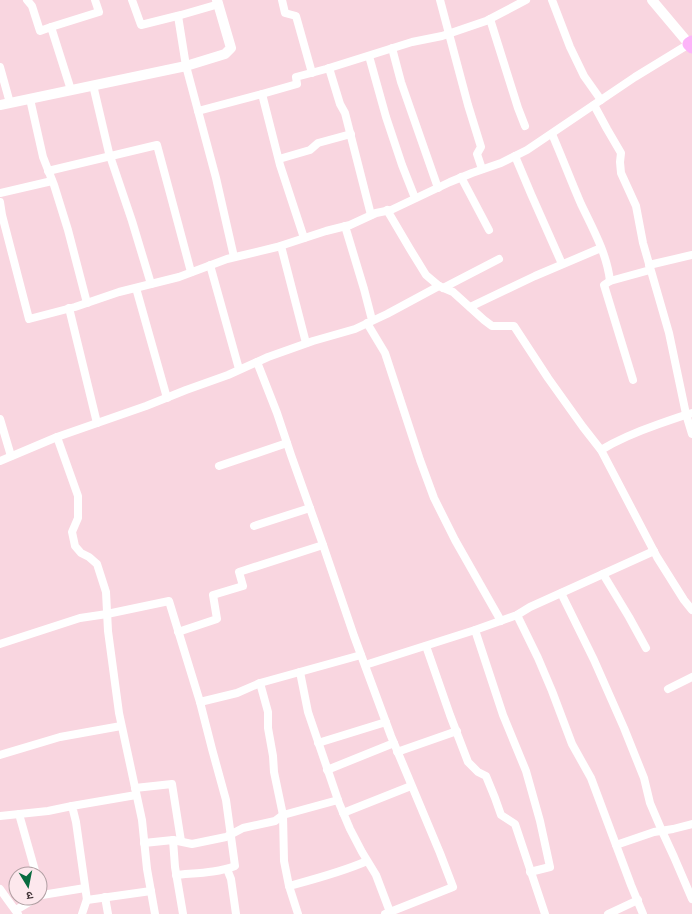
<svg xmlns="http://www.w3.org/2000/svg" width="692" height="914" viewBox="0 0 692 914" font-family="Lato,'Noto Sans Devanagari',sans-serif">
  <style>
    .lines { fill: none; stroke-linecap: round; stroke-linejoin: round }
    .minor { stroke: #fff; stroke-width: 8 }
    .tertiary { stroke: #fff; stroke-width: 10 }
    .trunk { stroke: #fcb4f8; stroke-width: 13 }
  </style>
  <rect width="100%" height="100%" fill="#f9d6e0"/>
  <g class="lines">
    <!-- minor -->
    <g class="minor">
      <path d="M27,0L32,6L40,31L51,27L71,90"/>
      <path d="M132,0L141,25L181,15L219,4"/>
      <path d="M282,0L285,13L296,16L312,73"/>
      <path d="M440,0L468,105L481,147L477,154L482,169"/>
      <path d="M552,0L570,47L584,76L601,100"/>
      <path d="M178,16L186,66L216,178L234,257"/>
      <path d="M490,19L518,108L525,126"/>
      <path d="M51,27L99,12L95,0"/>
      <path d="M392,48L401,82L438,188"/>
      <path d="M369,56L386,117L402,165L415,198"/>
      <path d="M0,67L10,103"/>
      <path d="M329,68L340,104L345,113L371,215"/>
      <path d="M93,85L109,153L132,221L151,284"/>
      <path d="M262,94L297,84L296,77L326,69L412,42L442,36L486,21L526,0"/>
      <path d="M30,99L43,157L54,185L68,230L87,303"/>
      <path d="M594,105L607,129L621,153L620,162L621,173L636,206L643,243L669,333L686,414L692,434"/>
      <path d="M198,111L262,94L280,165L304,238"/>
      <path d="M552,134C562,157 571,181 581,204C593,229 607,254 610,281L650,270"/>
      <path d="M515,156L531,194L562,264"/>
      <path d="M279,159L310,150L318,143L351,134"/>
      <path d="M48,171L157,145L171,197L191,272"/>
      <path d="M461,177L489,230"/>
      <path d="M0,193L52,181"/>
      <path d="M0,202L2,215L29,319L75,307L119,292L179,277L227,259L277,247L326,231L350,225L376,213L391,210L450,182L472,173L501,163L527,150L635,77L689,44"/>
      <path d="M387,210L410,249L426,275L439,286L453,292L484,320L492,326H514L548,378L583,427L601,450L657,557L684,600L692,610"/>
      <path d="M345,226L364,289L372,320"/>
      <path d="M281,246L306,343"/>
      <path d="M210,265L239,369"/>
      <path d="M649,265L692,255"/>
      <path d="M610,281L604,285L633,380"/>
      <path d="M136,288L167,398"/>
      <path d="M443,288L499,259"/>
      <path d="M470,307L535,276L601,248"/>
      <path d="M69,308L97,423"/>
      <path d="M367,323L385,353L420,460L434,498L455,540L501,621"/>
      <path d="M257,362L277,413L291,455L322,542L354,636L391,736L440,853L453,887L385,914"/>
      <path d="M0,419L11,456"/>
      <path d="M57,437L78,496V518L72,532L75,546L81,553L89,557L97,564L106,592L108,631L119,713L142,820L147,869L155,914"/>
      <path d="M601,450C619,439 639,431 659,424C670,420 681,416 692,413"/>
      <path d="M0,461L57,437L146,406L186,390L228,375L268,357L313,341L355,329L387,314L439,286"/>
      <path d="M219,466L287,443"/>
      <path d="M254,526L310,508"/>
      <path d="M603,574L629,617L646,648"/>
      <path d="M561,593L594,660L624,728L644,778L650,803L662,831L674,857L692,899"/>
      <path d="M517,615L538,658L552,691L572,744L591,778L631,885L643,914"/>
      <path d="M475,630L503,715L526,771L540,821L550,867L530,872"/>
      <path d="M178,632L217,619L213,595L243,586L239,572L323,545"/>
      <path d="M0,644L80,618L107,614L169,601L200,702L212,749L226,800L235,866C217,873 196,873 176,875"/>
      <path d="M426,646L450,715L468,762L478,772L486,776L495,798L501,815L515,824L545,914"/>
      <path d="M365,665L475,630L517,615L530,607L654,551"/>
      <path d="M300,672L308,712L339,803L350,829L362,852L376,875L390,912"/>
      <path d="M260,683L268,712V728L273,756L274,772L283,815L284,861L289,886L298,914"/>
      <path d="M668,689L692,677"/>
      <path d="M200,702L237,693L260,683L361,655"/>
      <path d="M318,743L386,722"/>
      <path d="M397,752L457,731"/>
      <path d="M0,755L60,737L121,726"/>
      <path d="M327,770L394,743"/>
      <path d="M135,788L172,784L181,841"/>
      <path d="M136,795L72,806L76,822L87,900L151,891"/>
      <path d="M343,813L411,786"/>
      <path d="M19,814L36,874"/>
      <path d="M0,816L48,811L72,806"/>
      <path d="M173,840L192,844L226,837L243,828L275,821L283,815L338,800"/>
      <path d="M144,843L173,840L175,867L183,914"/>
      <path d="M616,845L654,832L673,829L692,824"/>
      <path d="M227,869L231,879L236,914"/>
      <path d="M289,886C315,879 342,872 367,861"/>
      <path d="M0,889L7,899L18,914"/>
      <path d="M40,896L42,895L85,888"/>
      <path d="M105,897L108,914"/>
      <path d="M16,910L36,898"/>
      <path d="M82,914L87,899"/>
      <path d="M608,914L638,900"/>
    </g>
    <!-- tertiary -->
    <g class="tertiary">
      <path d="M652,0L689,44"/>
      <path d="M0,105L186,66L225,54L231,48L217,0"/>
    </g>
    <!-- trunk -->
    <path class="trunk" d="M692,42L689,44L692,47"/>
  </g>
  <!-- north arrow -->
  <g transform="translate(28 886) rotate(170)"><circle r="19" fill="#fde8ed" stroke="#b19fa3"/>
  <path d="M0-3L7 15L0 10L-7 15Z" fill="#096b40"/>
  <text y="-6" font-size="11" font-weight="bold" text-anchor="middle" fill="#3f3235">उ</text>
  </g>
</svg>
